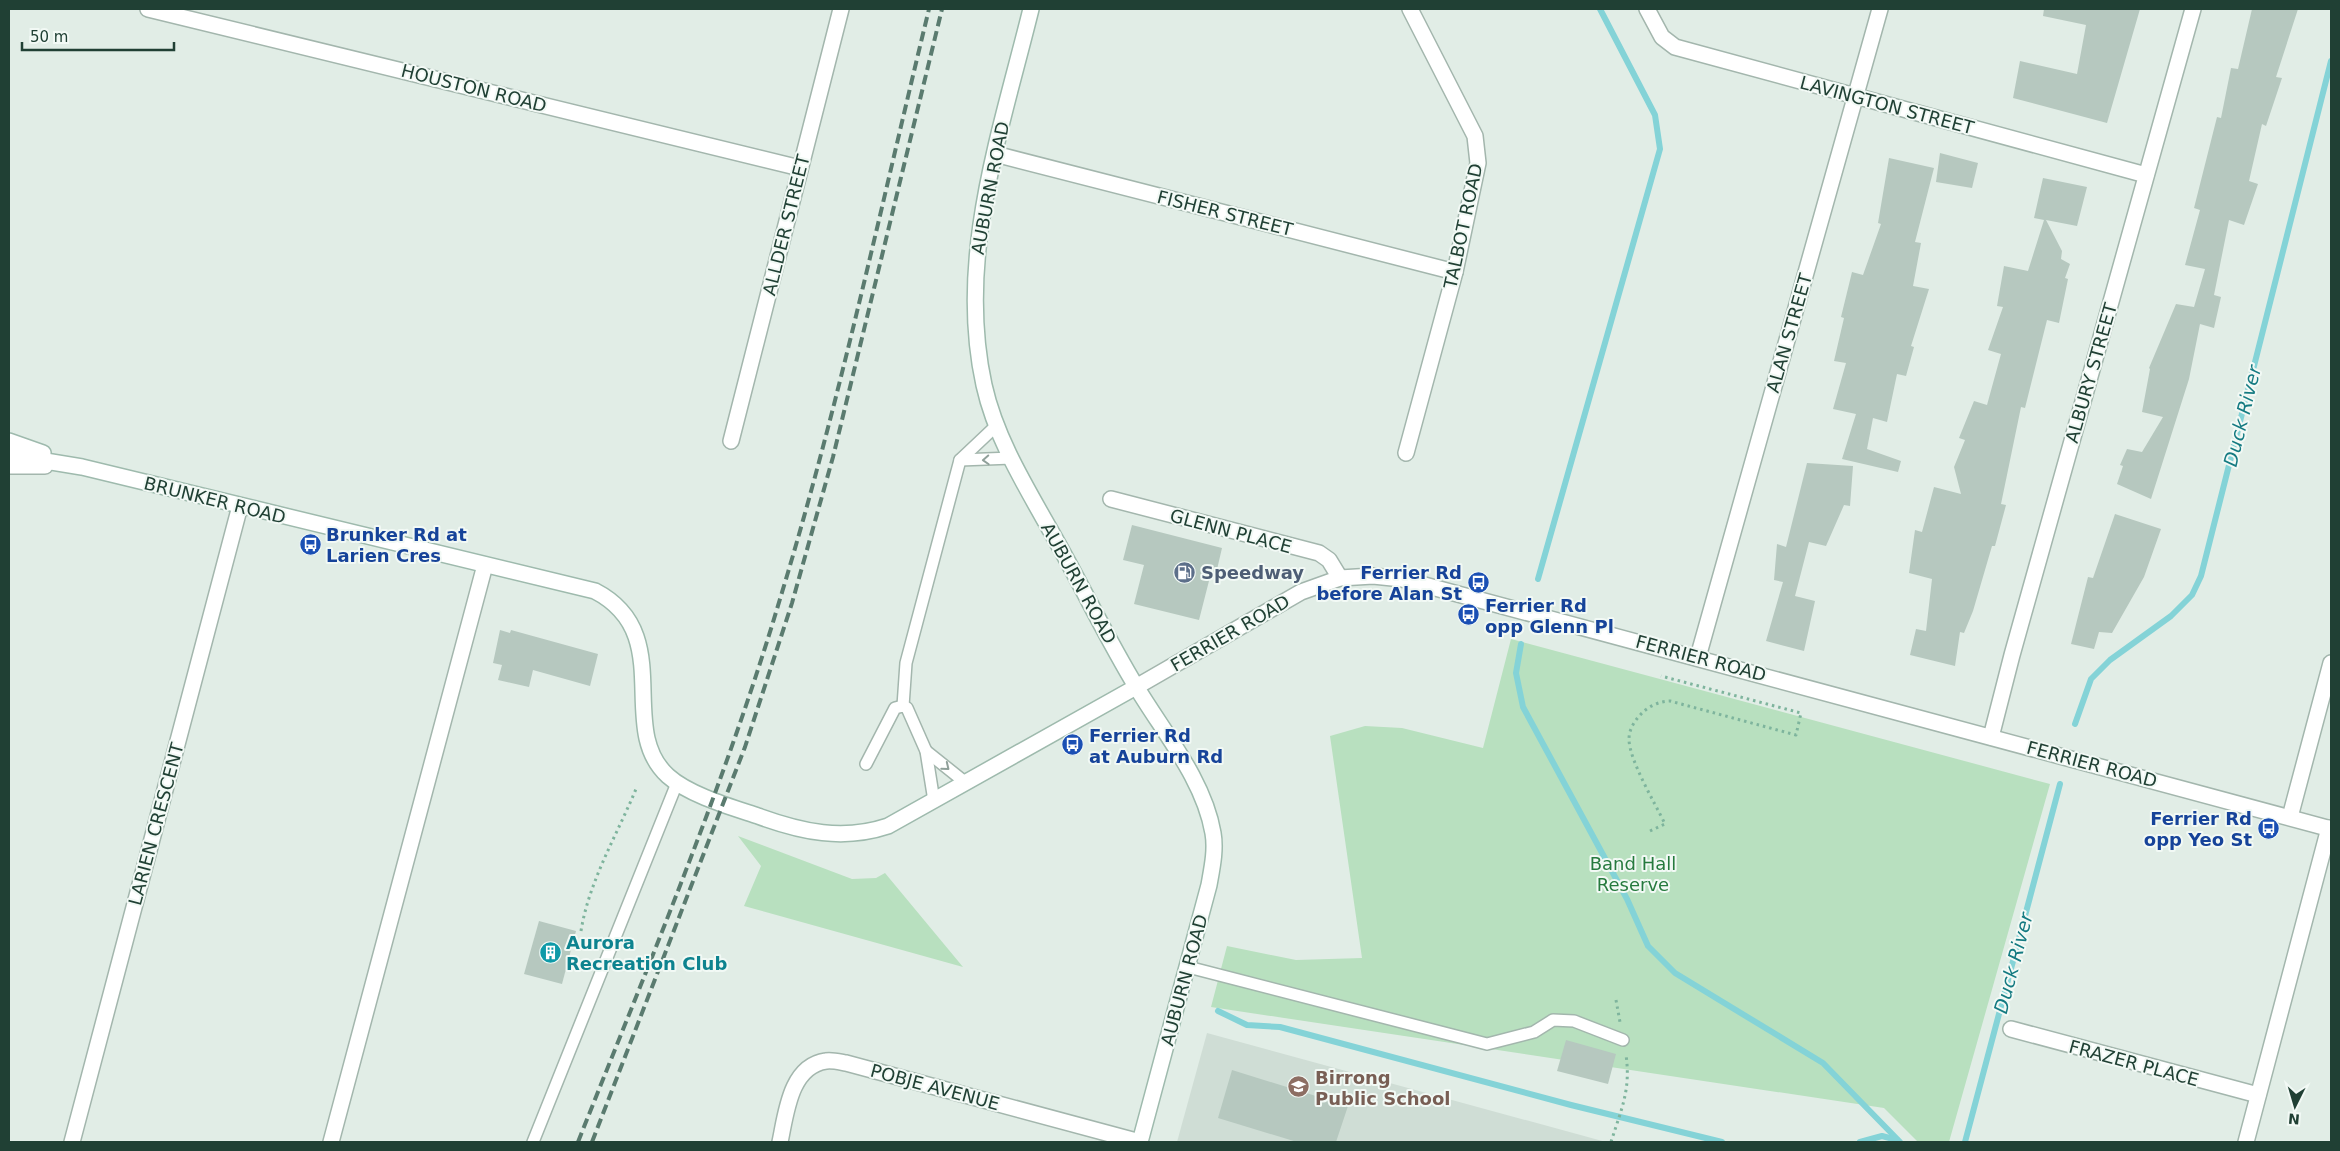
<svg xmlns="http://www.w3.org/2000/svg" width="2340" height="1151" viewBox="0 0 2340 1151" font-family="'DejaVu Sans',sans-serif">
  <style>
    .built { fill: #cfddd5 }
    .green { fill: #b8e0bf }
    .lines { fill: none; stroke-linecap: round; stroke-linejoin: round }
    .stream { stroke: #84d3d7; stroke-width: 6 }
    .building { fill: #b6c8bf }
    .service-casing { stroke: #a3b6ad; stroke-width: 14 }
    .minor-casing { stroke: #a3b6ad; stroke-width: 18 }
    .tertiary-casing { stroke: #a3b6ad; stroke-width: 18 }
    .secondary-casing { stroke: #9ebaad; stroke-width: 18 }
    .path { stroke: #7eb49d; stroke-width: 3; stroke-dasharray: 2.5 4; stroke-linecap: butt }
    .service { stroke: #fff; stroke-width: 11 }
    .minor { stroke: #fff; stroke-width: 15 }
    .tertiary { stroke: #fff; stroke-width: 15 }
    .secondary { stroke: #fff; stroke-width: 15 }
    .rail { stroke: #5a7b6f; stroke-width: 4; stroke-dasharray: 10 5; stroke-linecap: butt }
    .oneway { stroke: #90a09a }
    .labels { text-anchor: middle; dominant-baseline: central; stroke-width: 4; stroke-linejoin: round; paint-order: stroke }
    .street-label { font-size: 18px; fill: #204034; stroke: #f2f9f5 }
    .transit-label { font-size: 18px; font-weight: bold; fill: #164399; stroke: #f2f9f5; text-anchor: start }
    .service-label { font-size: 18px; font-weight: bold; fill: #4e5e75; stroke: #f2f9f5; text-anchor: start }
    .park-label { font-size: 18px; fill: #267a3e; stroke: #f2f9f5 }
    .culture-label { font-size: 18px; font-weight: bold; fill: #0d838f; stroke: #f2f9f5; text-anchor: start }
    .education-label { font-size: 18px; font-weight: bold; fill: #785e54; stroke: #f2f9f5; text-anchor: start }
    .water-label { font-size: 19px; font-style: italic; fill: #147a81; stroke: #f2f9f5 }
  </style>
  <rect width="100%" height="100%" fill="#e1ede6"/>
  <!-- built -->
  <path class="built" d="M1207,1033L1606,1142H1177Z"/>
  <!-- green -->
  <g class="green">
    <path d="M1511,639L2050,784L1949,1142H1918L1884,1108L1211,1007L1227,946L1296,960L1362,958L1330,736L1365,726L1402,728L1483,748Z"/>
    <path d="M738,836L852,879L876,878L885,873L963,967L744,906L761,866Z"/>
  </g>
  <g class="lines">
    <!-- stream -->
    <g class="stream">
      <path d="M1538,579L1660,149L1655,115L1600,9"/>
      <path d="M1521,644L1516,673L1523,707L1627,899L1648,946L1675,973L1823,1063L1900,1142"/>
      <path d="M2075,724L2091,679L2110,660L2171,616L2192,595L2201,576L2331,61"/>
      <path d="M1218,1011L1247,1025L1280,1027L1571,1105L1722,1142"/>
      <path d="M1860,1142L1882,1136L1897,1140"/>
      <path d="M1965,1142L2060,784"/>
    </g>
  </g>
  <!-- building -->
  <g class="building">
    <path d="M2044,9H2140L2107,123L2013,98L2020,61L2077,74L2086,25L2043,16Z"/>
    <path d="M2252,9H2298L2276,77L2282,78L2266,126L2262,124L2249,181L2258,184L2244,225L2229,220L2214,295L2221,297L2214,328L2200,324L2189,379L2151,499L2117,484L2123,466L2120,465L2127,449L2142,452L2163,417L2142,412L2150,369L2149,368L2176,304L2194,307L2205,269L2185,265L2200,210L2194,208L2217,117L2221,118L2231,68L2238,69Z"/>
    <path d="M1940,153L1978,163L1972,188L1936,182Z"/>
    <path d="M1889,158L1934,168L1915,242L1921,243L1913,286L1929,289L1911,346L1914,347L1906,376L1897,374L1887,422L1873,418L1867,449L1901,461L1898,472L1842,459L1856,414L1833,409L1846,363L1834,361L1844,318L1841,317L1852,272L1863,275L1881,224L1878,223Z"/>
    <path d="M2043,178L2087,187L2077,226L2046,220L2062,251L2061,259L2070,264L2065,278L2068,279L2059,323L2047,320L2025,408L2021,407L2001,504L2006,505L1995,546H1992L1973,611L1964,633L1960,632L1955,666L1910,655L1916,629L1926,631L1932,579L1909,573L1915,530L1922,532L1934,487L1961,494L1954,467L1965,440L1959,438L1974,401L1987,405L2001,354L1988,350L2003,307L1997,306L2004,266L2028,271L2044,220L2034,218Z"/>
    <path d="M1807,463L1853,466L1850,506L1844,505L1826,546L1809,542L1795,596L1815,601L1804,651L1766,641L1783,582L1774,580L1777,544L1786,547Z"/>
    <path d="M2115,514L2161,529L2144,577L2112,633L2099,632L2094,649L2071,644L2088,577L2093,578Z"/>
    <path d="M1132,525L1222,548L1215,578L1210,577L1199,620L1134,604L1144,565L1123,560Z"/>
    <path d="M500,630L510,633L511,630L598,654L590,686L533,670L529,687L498,680L502,665L493,663Z"/>
    <path d="M539,921L576,931L562,984L524,974Z"/>
    <path d="M1566,1040L1616,1054L1608,1084L1557,1071Z"/>
    <path d="M1232,1070L1348,1106L1336,1142H1297L1218,1118Z"/>
  </g>
  <g class="lines">
    <defs>
      <g id="service">
        <path d="M960,460L1012,458"/>
        <path d="M903,706L906,663L960,460L996,426"/>
        <path d="M926,751L966,783"/>
        <path d="M866,764L895,708L903,706L907,708L926,751L934,801"/>
        <path d="M1188,967L1487,1044L1534,1032L1553,1020L1574,1021L1623,1040"/>
        <path d="M533,1142L677,783"/>
      </g>
      <g id="minor">
        <path d="M148,9L800,168"/>
        <path d="M1647,9L1662,37L1675,47L2146,175"/>
        <path d="M995,154L1455,272"/>
        <path d="M731,441L841,9"/>
        <path d="M1406,453L1455,272L1478,163L1475,136L1410,9"/>
        <path d="M1111,499L1319,553L1329,560L1340,578"/>
        <path d="M1698,657L1880,9"/>
        <path d="M1991,737L2012,655L2193,9"/>
        <path d="M2290,817L2331,663"/>
        <path d="M2011,1029L2258,1095"/>
        <path d="M72,1142L240,506"/>
        <path d="M331,1142L485,565"/>
        <path d="M780,1142C786,1114 790,1066 826,1061C832,1060 840,1062 846,1063L1140,1142"/>
        <path d="M2246,1142L2329,828"/>
      </g>
      <g id="tertiary">
        <path d="M9,466H45"/>
        <path d="M1136,687L1301,592L1340,578L1373,576L1402,579L2331,829"/>
      </g>
      <g id="secondary">
        <path d="M1031,9C1001,131 956,258 984,385C997,444 1033,498 1062,551C1087,596 1110,644 1137,688C1164,733 1204,780 1213,833C1216,850 1212,868 1209,885L1140,1142"/>
        <path d="M9,441L43,453"/>
        <path d="M9,455L82,467L595,591C678,634 615,728 668,776C689,795 731,807 758,816C802,832 843,841 888,826L1136,687"/>
      </g>
    </defs>
    <!-- service casing -->
    <use href="#service" class="service-casing"/>
    <!-- minor casing -->
    <use href="#minor" class="minor-casing"/>
    <!-- tertiary casing -->
    <use href="#tertiary" class="tertiary-casing"/>
    <!-- secondary casing -->
    <use href="#secondary" class="secondary-casing"/>
    <!-- path -->
    <g class="path">
      <path d="M1650,831L1665,824C1655,803 1629,760 1629,739C1629,729 1635,720 1642,713C1649,706 1660,701 1670,701L1796,735L1801,713L1661,676"/>
      <path d="M581,931C589,881 617,835 636,789"/>
      <path d="M1616,1000L1620,1022"/>
      <path d="M1611,1142C1621,1110 1631,1090 1626,1055"/>
    </g>
    <!-- service -->
    <use href="#service" class="service"/>
    <!-- minor -->
    <use href="#minor" class="minor"/>
    <!-- tertiary -->
    <use href="#tertiary" class="tertiary"/>
    <!-- secondary -->
    <use href="#secondary" class="secondary"/>
    <!-- rail -->
    <g class="rail">
      <path d="M578,1142C649,963 725,784 780,599C839,405 881,206 929,9"/>
      <path d="M592,1142L745,747L792,603L833,457L942,9"/>
    </g>
  </g>
  <!-- one-way arrows -->
  <defs><path id="oneway-chevron" d="M-2-3.5L2.5 0L-2 3.5" fill="none" stroke-width="1.6" stroke-linecap="round" stroke-linejoin="round" transform="scale(1.25)"/></defs>
  <g class="oneway">
    <use href="#oneway-chevron" transform="translate(986 460) rotate(177)"/>
    <use href="#oneway-chevron" transform="translate(946 767) rotate(39)"/>
  </g>
  <!-- icons -->
  <defs>
    <symbol id="bus-disc" viewBox="-11 -11 22 22"><circle r="9.5" fill="#1a4fb4" stroke="#f2f9f5"/><path d="M-5-6H5V4H4V6H2V4H-2V6H-4V4H-5ZM-3.5-4V0h7V-4ZM-3.5 1.2v1.5H-2V1.2ZM2 1.2v1.5H3.5V1.2Z" fill="#fff"/></symbol>
    <symbol id="fuel-disc" viewBox="-11 -11 22 22"><circle r="9.5" fill="#5c6f8a" stroke="#f2f9f5"/><path d="M-5.5-6h7V0h2V4h1.3V-2.5L3-4.5l.8-.8L6-3V5H2.5V1h-1V6h-7ZM-4.2-4.7v3.2H.2V-4.7Z" fill="#fff"/></symbol>
    <symbol id="building-disc" viewBox="-11 -11 22 22"><circle r="9.5" fill="#0f9aa8" stroke="#f2f9f5"/><path d="M-4-6H4V6H1V3H-1V6H-4ZM-2.5-4.3h1.7v1.8h-1.7ZM.8-4.3h1.7v1.8H.8ZM-2.5-1h1.7V.8h-1.7ZM.8-1h1.7V.8H.8Z" fill="#fff"/></symbol>
    <symbol id="school-disc" viewBox="-11 -11 22 22"><circle r="9.5" fill="#8d6e63" stroke="#f2f9f5"/><path d="M0-5L7-2L0 1L-7-2ZM-4 1L0 2.5L4 1V4Q0 6-4 4Z" fill="#fff"/></symbol>
  </defs>
  <g fill-rule="evenodd">
    <use href="#bus-disc" x="298" y="532" width="25" height="25"/>
    <use href="#fuel-disc" x="1172" y="560" width="25" height="25"/>
    <use href="#bus-disc" x="1466" y="570" width="25" height="25"/>
    <use href="#bus-disc" x="1456" y="602" width="25" height="25"/>
    <use href="#bus-disc" x="1060" y="732" width="25" height="25"/>
    <use href="#bus-disc" x="2256" y="816" width="25" height="25"/>
    <use href="#building-disc" x="538" y="940" width="25" height="25"/>
    <use href="#school-disc" x="1286" y="1074" width="25" height="25"/>
  </g>
  <g class="labels">
    <!-- street labels -->
    <g class="street-label">
      <text transform="translate(474 88) rotate(14)">HOUSTON ROAD</text>
      <text transform="translate(1887 105) rotate(15)">LAVINGTON STREET</text>
      <text transform="translate(990 188) rotate(-79)">AUBURN ROAD</text>
      <text transform="translate(1225 213) rotate(14)">FISHER STREET</text>
      <text transform="translate(786 225) rotate(-76)">ALLDER STREET</text>
      <text transform="translate(1463 226) rotate(-78)">TALBOT ROAD</text>
      <text transform="translate(1789 333) rotate(-74)">ALAN STREET</text>
      <text transform="translate(2091 373) rotate(-74)">ALBURY STREET</text>
      <text transform="translate(215 500) rotate(14)">BRUNKER ROAD</text>
      <text transform="translate(1231 531) rotate(15)">GLENN PLACE</text>
      <text transform="translate(1079 583) rotate(61)">AUBURN ROAD</text>
      <text transform="translate(1230 633) rotate(-30)">FERRIER ROAD</text>
      <text transform="translate(1701 658) rotate(15)">FERRIER ROAD</text>
      <text transform="translate(2092 764) rotate(15)">FERRIER ROAD</text>
      <text transform="translate(156 824) rotate(-75)">LARIEN CRESCENT</text>
      <text transform="translate(1184 980) rotate(-75)">AUBURN ROAD</text>
      <text transform="translate(2134 1063) rotate(15)">FRAZER PLACE</text>
      <text transform="translate(935 1087) rotate(15)">POBJE AVENUE</text>
    </g>
    <!-- transit labels -->
    <g class="transit-label">
      <text x="326" y="534">Brunker Rd at<tspan x="326" dy="21">Larien Cres</tspan></text>
      <text x="1462" y="572" text-anchor="end">Ferrier Rd<tspan x="1462" dy="21">before Alan St</tspan></text>
      <text x="1485" y="605">Ferrier Rd<tspan x="1485" dy="21">opp Glenn Pl</tspan></text>
      <text x="1089" y="735">Ferrier Rd<tspan x="1089" dy="21">at Auburn Rd</tspan></text>
      <text x="2252" y="818" text-anchor="end">Ferrier Rd<tspan x="2252" dy="21">opp Yeo St</tspan></text>
    </g>
    <!-- service labels -->
    <g class="service-label">
      <text x="1201" y="572">Speedway</text>
    </g>
    <!-- park labels -->
    <g class="park-label">
      <text x="1633" y="863">Band Hall<tspan x="1633" dy="21">Reserve</tspan></text>
    </g>
    <!-- culture labels -->
    <g class="culture-label">
      <text x="566" y="942">Aurora<tspan x="566" dy="21">Recreation Club</tspan></text>
    </g>
    <!-- education labels -->
    <g class="education-label">
      <text x="1315" y="1077">Birrong<tspan x="1315" dy="21">Public School</tspan></text>
    </g>
    <!-- water labels -->
    <g class="water-label">
      <text transform="translate(2242 416) rotate(-76)">Duck River</text>
      <text transform="translate(2013 963) rotate(-75)">Duck River</text>
    </g>
  </g>
  <!-- border -->
  <rect width="2340" height="1151" fill="none" stroke="#204034" stroke-width="20"/>
  <!-- north arrow -->
  <g transform="translate(2295 1106) rotate(185)" stroke="#f2f9f5" stroke-width="4" paint-order="stroke">
  <path d="M0-4L9 19L0 12L-9 19Z" fill="#204034"/>
  <text y="-8" font-size="14" font-weight="bold" text-anchor="middle" fill="#204034">N</text>
  </g>
  <!-- scale -->
  <path d="M22 42v8h152v-8" fill="none" stroke="#204034" stroke-width="2.5"/>
  <text x="30" y="42" font-size="15" fill="#204034" stroke="#f2f9f5" stroke-width="4" paint-order="stroke">50 m</text>
</svg>
